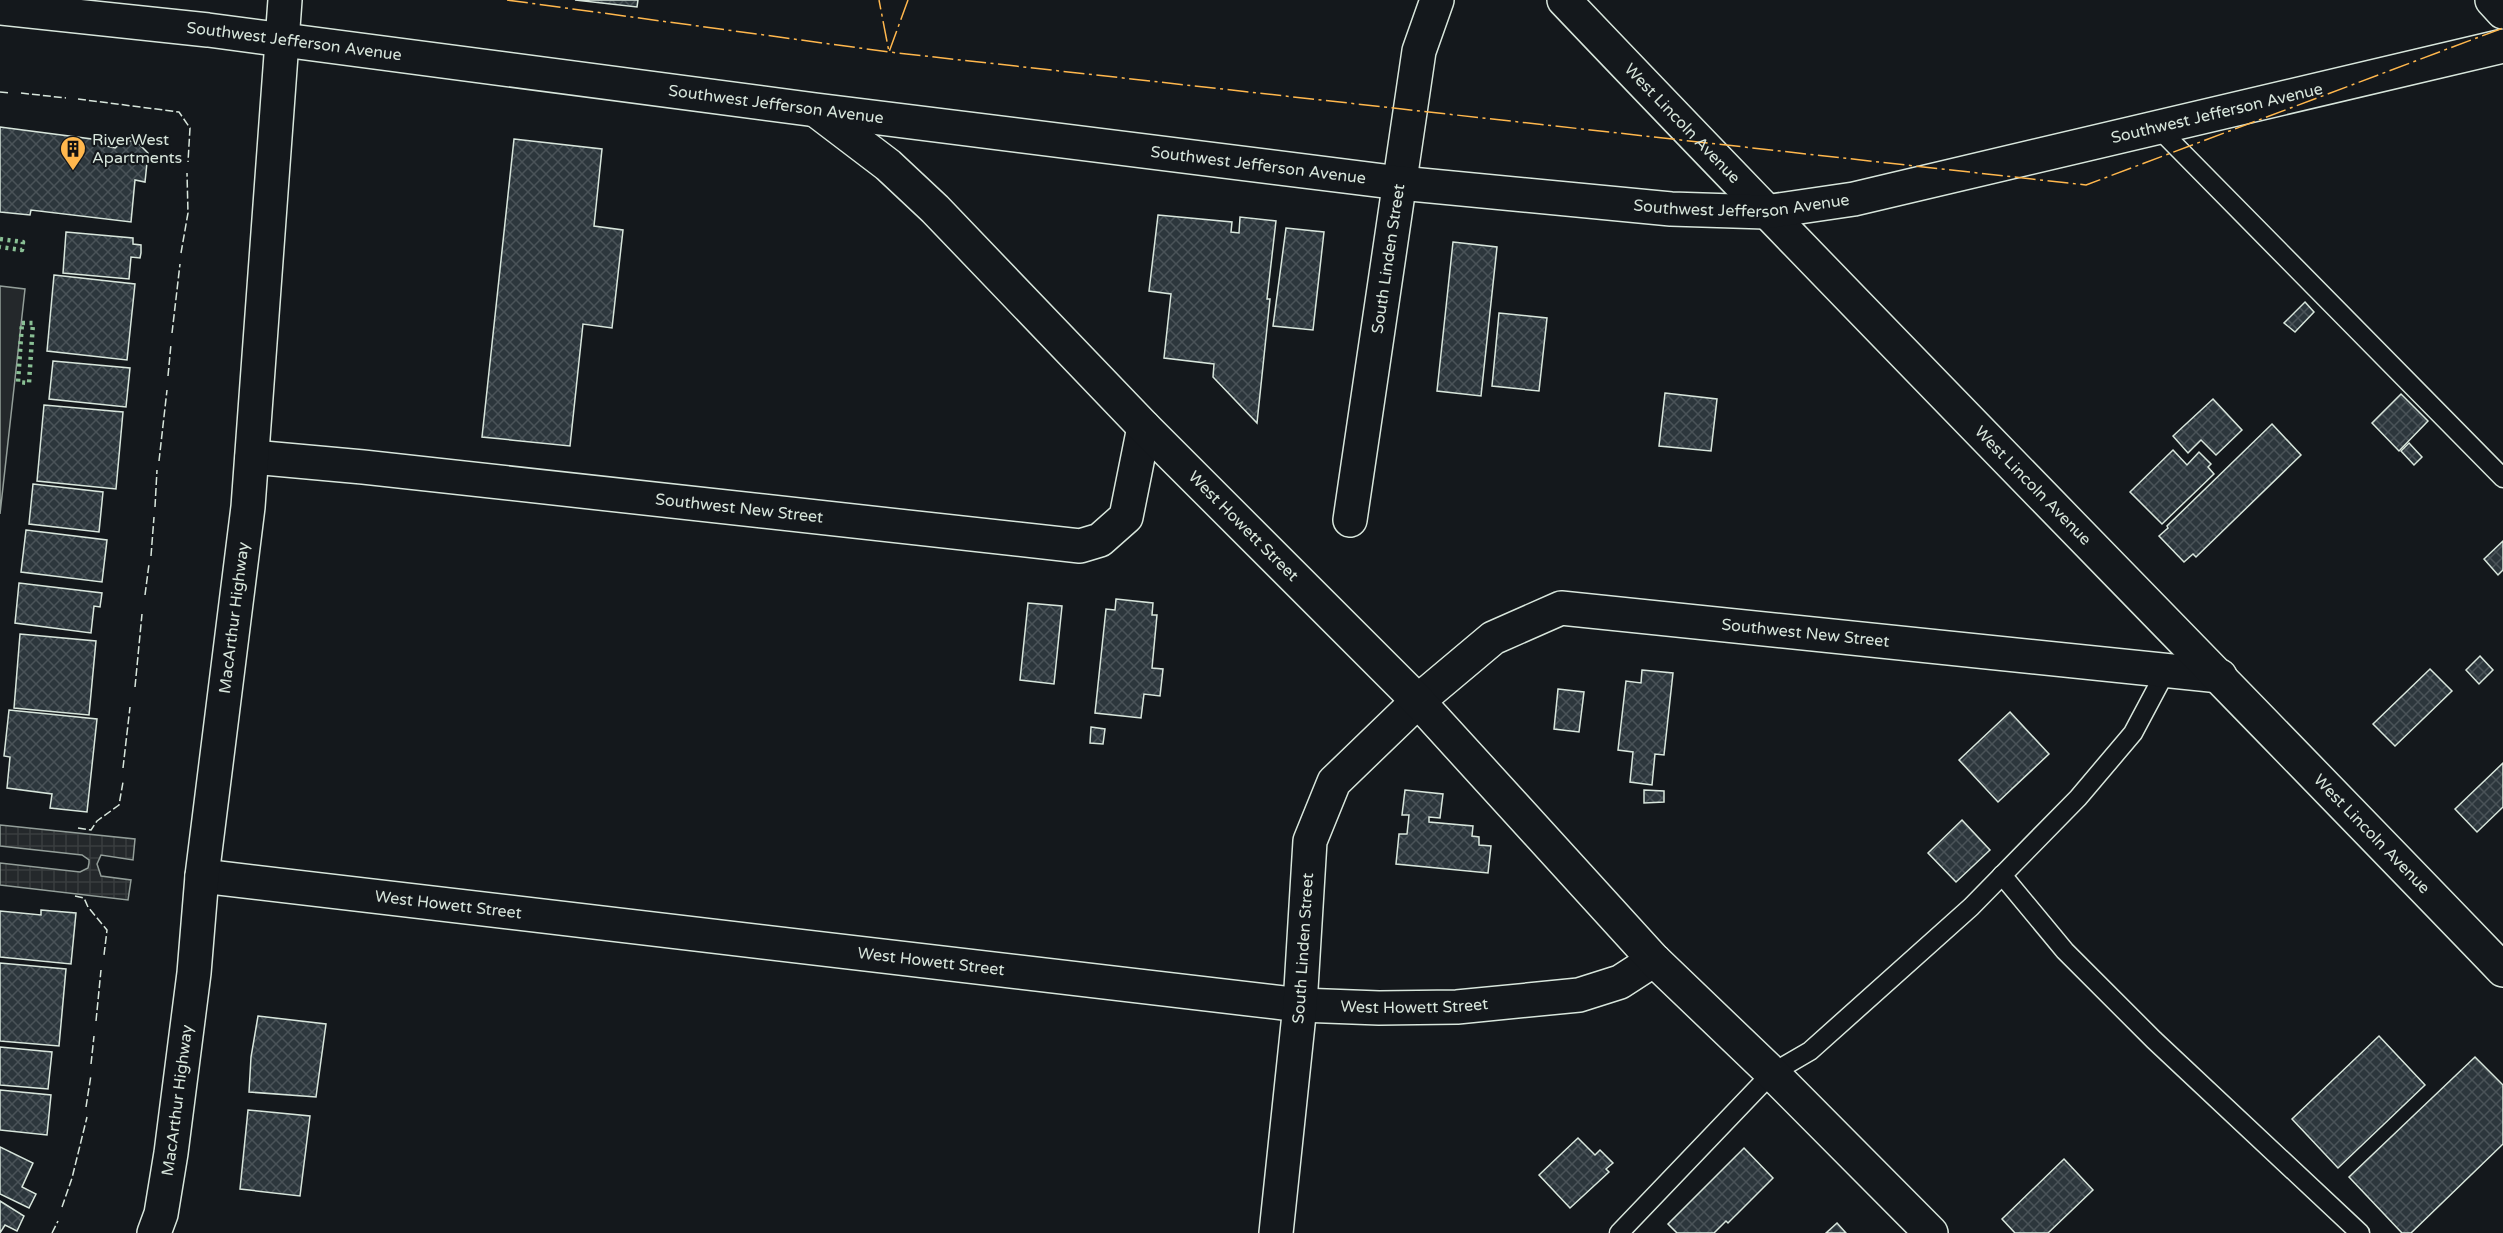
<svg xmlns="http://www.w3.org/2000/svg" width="2503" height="1233" viewBox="0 0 2503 1233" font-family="'Varela Round',sans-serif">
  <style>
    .parking { fill: #24282b; stroke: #939e99; stroke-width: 1.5 }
    .plaza { fill: url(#plaza-grid); stroke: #939e99; stroke-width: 1.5 }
    .building { fill: url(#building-cross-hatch); stroke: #d8e6dc; stroke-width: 1.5 }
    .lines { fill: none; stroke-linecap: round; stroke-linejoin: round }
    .service-casing { stroke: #d8e6dc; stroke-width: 21 }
    .minor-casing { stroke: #d8e6dc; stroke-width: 36 }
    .secondary-casing { stroke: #d8e6dc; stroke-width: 36 }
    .service { stroke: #14181c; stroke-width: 18 }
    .minor { stroke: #14181c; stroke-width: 33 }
    .secondary { stroke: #14181c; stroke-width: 33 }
    .hedge { stroke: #8ac095; stroke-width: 4.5; stroke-dasharray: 3 4.5; stroke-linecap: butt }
    .fence { stroke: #d8e6dc; stroke-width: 1.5; stroke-dasharray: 8 3; stroke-linecap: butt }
    .power { stroke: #ffb74d; stroke-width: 1.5; stroke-dasharray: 21 4.5 3 4.5; stroke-linecap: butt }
    .labels { text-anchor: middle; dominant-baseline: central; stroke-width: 4.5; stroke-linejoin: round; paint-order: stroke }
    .street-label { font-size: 16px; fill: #d8e6dc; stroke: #14181c }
    .poi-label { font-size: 16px; fill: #d8e6dc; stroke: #14181c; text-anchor: start }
  </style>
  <defs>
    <pattern id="plaza-grid" width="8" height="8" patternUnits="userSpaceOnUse" patternTransform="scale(1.5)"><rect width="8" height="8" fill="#24282b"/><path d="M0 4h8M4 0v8" fill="none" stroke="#393d3f"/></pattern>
    <pattern id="building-cross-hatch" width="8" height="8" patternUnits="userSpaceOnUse" patternTransform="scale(1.5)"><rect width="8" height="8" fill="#2c363c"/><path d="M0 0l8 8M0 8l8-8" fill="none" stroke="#4a5358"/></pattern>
  </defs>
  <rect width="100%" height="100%" fill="#14181c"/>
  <!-- parking -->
  <path class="parking" d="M0,286L25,289L0,514Z"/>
  <!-- plaza -->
  <path class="plaza" d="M0,825L135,839L133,860L101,855L97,864L101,876L131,880L128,900L0,885V863L80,872L88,868L89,863V860L82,855L0,846Z"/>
  <!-- building -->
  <g class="building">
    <path d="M575,0H638L637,7Z"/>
    <path d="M0,127L107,141L106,146L115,148L125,140L137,142L148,153L145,182L135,180L131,222L31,210L30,215L0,212Z"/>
    <path d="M514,139L602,149L594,226L623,230L612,328L583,324L570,446L482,437Z"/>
    <path d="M1158,215L1232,222L1231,232L1239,233L1240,217L1276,221L1267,299H1270L1257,423L1213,377L1214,364L1164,358L1171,294L1149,291Z"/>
    <path d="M1286,228L1324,232L1313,330L1273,326Z"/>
    <path d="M66,232L133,238V244L141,245V253L140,258L131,257L129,279L63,273Z"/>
    <path d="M1453,242L1497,247L1481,396L1437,391Z"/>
    <path d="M54,275L135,284L127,360L47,351Z"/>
    <path d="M2305,302L2314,312L2295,332L2284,323Z"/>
    <path d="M1499,313L1547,318L1539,391L1492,386Z"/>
    <path d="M53,361L130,368L126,407L49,399Z"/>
    <path d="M1665,393L1717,399L1711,451L1659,446Z"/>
    <path d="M2401,394L2428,421L2399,451L2372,423Z"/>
    <path d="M2213,399L2242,430L2216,455L2201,440L2188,453L2173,436Z"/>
    <path d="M44,405L123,412L116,489L37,481Z"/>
    <path d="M2272,424L2301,455L2196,557L2193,554L2184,562L2159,536L2168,528L2167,526Z"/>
    <path d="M2409,443L2422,457L2414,465L2401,451Z"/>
    <path d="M2173,450L2187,465L2199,452L2211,464L2208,467L2214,474L2162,524L2130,492Z"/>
    <path d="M33,484L103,492L99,532L29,524Z"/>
    <path d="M26,530L107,540L102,582L21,572Z"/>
    <path d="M2503,541V570L2498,575L2484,559Z"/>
    <path d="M19,583L102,593L100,607L94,606L91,633L15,623Z"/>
    <path d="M1116,599L1153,603L1152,615H1157L1152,668L1163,669L1160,696L1144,694L1141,718L1095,713L1106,609L1115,610Z"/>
    <path d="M1028,603L1062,606L1054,684L1020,680Z"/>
    <path d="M20,634L96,641L89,715L14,708Z"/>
    <path d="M2480,656L2493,670L2479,684L2466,670Z"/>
    <path d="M2430,669L2452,691L2395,746L2373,724Z"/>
    <path d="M1642,670L1673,673L1664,755L1655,754L1652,785L1630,782L1633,752L1618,750L1626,681L1641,683Z"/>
    <path d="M1558,689L1584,692L1579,732L1554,729Z"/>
    <path d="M9,710L97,719L87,812L50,808L52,794L7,788L10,757L4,756Z"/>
    <path d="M2010,712L2049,754L1998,802L1959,760Z"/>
    <path d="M1091,727L1105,729L1103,744L1090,743Z"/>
    <path d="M2503,763V807L2477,832L2455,809Z"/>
    <path d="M1405,790L1443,794L1440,818L1429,817V822L1473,826L1472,836L1479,837V845L1491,846L1488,873L1396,864L1399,834H1407L1409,815H1402Z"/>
    <path d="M1644,790L1664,791V802L1644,803Z"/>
    <path d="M1962,820L1990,850L1956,882L1928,853Z"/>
    <path d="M41,910L76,913L71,964L0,957V911L41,915Z"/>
    <path d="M0,963L66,969L59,1046L0,1041Z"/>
    <path d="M258,1016L326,1024L316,1097L249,1092L251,1057Z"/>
    <path d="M2379,1036L2425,1085L2338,1168L2292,1119Z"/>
    <path d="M0,1047L52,1052L48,1089L0,1085Z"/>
    <path d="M2475,1057L2503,1085V1144L2411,1233H2402L2349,1177Z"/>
    <path d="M0,1090L51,1095L47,1135L0,1130Z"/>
    <path d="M248,1110L310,1116L300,1196L240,1189Z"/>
    <path d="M1578,1138L1595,1155L1600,1150L1613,1163L1606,1169L1609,1172L1570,1208L1539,1175Z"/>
    <path d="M0,1147L33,1163L22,1187L36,1194L29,1208L0,1194Z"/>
    <path d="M1744,1148L1773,1178L1728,1223L1726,1221L1714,1233H1677L1668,1224Z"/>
    <path d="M2064,1159L2093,1190L2048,1233H2015L2002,1219Z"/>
    <path d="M0,1201L24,1216L17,1231L5,1225L0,1233Z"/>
    <path d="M1837,1223L1846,1233H1826Z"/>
  </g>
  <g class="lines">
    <defs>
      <g id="service">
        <path d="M2158,128L2503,478"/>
        <path d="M2002,875L2065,951L2154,1040L2360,1233"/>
        <path d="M1619,1233L1772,1073L1810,1051L1971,907L2078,798L2133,733L2166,671"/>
      </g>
      <g id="minor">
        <path d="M2492,0L2503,12"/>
        <path id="s1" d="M252,457L363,467L1080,546L1100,540L1126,517L1144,427"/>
        <path id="s2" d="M1350,520L1419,51L1437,0"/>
        <path id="s3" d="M202,876L1300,1005L1379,1008L1457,1007L1579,995L1620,982L1654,960"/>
        <path id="s4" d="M1276,1233L1300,1005L1310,841L1334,782L1418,701L1493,638L1561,608L2220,676"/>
      </g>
      <g id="secondary">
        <path id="s5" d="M1564,0C1874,326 2191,646 2503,970"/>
        <path id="s6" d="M0,8L208,30L816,110L1400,183L1671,209L1765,212L1854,199L2503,46"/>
        <path id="s7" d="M817,111L888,165L935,209L1144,427L1418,701L1654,960L1772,1073L1931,1233"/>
        <path id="s8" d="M154,1233L161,1214L171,1153L194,973L202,876L248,507L285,0"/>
      </g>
    </defs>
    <!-- service casing -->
    <use href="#service" class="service-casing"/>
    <!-- minor casing -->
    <use href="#minor" class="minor-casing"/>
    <!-- secondary casing -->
    <use href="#secondary" class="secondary-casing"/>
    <!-- service -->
    <use href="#service" class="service"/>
    <!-- minor -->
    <use href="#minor" class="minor"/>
    <!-- secondary -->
    <use href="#secondary" class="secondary"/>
    <!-- hedge -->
    <g class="hedge">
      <path d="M0,239L23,242L22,250L0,247"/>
      <path d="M22,323H33L29,383L18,382Z"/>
    </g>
    <!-- fence -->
    <g class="fence">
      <path d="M0,92L10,93"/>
      <path d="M21,93L66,98"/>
      <path d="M78,99L179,112L190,128L188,162"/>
      <path d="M181,253L188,213L187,173"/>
      <path d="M172,333L180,264"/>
      <path d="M168,376L171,344"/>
      <path d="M159,461L167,390"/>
      <path d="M155,507L157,470"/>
      <path d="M151,556L154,517"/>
      <path d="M145,595L149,564"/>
      <path d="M135,687L142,614"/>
      <path d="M123,768L130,707"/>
      <path d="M78,828L91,830L97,821L119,805L123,782"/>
      <path d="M75,896L84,898L88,907L107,930L104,955"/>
      <path d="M96,1021L101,970"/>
      <path d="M91,1064L94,1036"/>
      <path d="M86,1107L91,1075"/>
      <path d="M62,1207L72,1178L87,1117"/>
      <path d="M52,1233L58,1221"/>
    </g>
    <!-- power -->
    <g class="power">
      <path d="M507,0L889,52L879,0"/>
      <path d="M908,0L889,52L2086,185L2503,28"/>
    </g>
  </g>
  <!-- icons -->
  <defs>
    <symbol id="building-pin" viewBox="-11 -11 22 30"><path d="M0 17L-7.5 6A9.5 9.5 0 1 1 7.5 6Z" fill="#ffb74d" stroke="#14181c"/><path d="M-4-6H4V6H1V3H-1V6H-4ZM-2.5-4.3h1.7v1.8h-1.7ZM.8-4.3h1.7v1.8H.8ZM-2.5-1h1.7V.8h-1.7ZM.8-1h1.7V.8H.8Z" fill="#111"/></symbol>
  </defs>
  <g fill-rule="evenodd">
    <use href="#building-pin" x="58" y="134" width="30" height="40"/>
  </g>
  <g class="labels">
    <!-- street labels -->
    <g class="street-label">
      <text stroke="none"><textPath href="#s6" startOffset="296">Southwest Jefferson Avenue</textPath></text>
      <text stroke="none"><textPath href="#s6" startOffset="782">Southwest Jefferson Avenue</textPath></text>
      <text stroke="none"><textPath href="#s6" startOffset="2240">Southwest Jefferson Avenue</textPath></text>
      <text stroke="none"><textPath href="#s5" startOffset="171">West Lincoln Avenue</textPath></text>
      <text stroke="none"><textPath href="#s6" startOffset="1268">Southwest Jefferson Avenue</textPath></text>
      <text stroke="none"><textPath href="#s6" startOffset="1754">Southwest Jefferson Avenue</textPath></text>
      <text stroke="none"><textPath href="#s2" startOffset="264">South Linden Street</textPath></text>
      <text stroke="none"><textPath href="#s5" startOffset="675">West Lincoln Avenue</textPath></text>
      <text stroke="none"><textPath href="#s1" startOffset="490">Southwest New Street</textPath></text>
      <text stroke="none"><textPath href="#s7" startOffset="596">West Howett Street</textPath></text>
      <text stroke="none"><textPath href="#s8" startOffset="621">MacArthur Highway</textPath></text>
      <text stroke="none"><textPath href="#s4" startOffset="992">Southwest New Street</textPath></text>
      <text stroke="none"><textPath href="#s5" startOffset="1161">West Lincoln Avenue</textPath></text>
      <text stroke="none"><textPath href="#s3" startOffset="248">West Howett Street</textPath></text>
      <text stroke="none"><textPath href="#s4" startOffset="286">South Linden Street</textPath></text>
      <text stroke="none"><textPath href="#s3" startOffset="734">West Howett Street</textPath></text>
      <text stroke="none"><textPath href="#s3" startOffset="1220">West Howett Street</textPath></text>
      <text stroke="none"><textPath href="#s8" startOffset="135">MacArthur Highway</textPath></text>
    </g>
    <!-- poi labels -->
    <g class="poi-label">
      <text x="92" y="140">RiverWest<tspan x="92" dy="18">Apartments</tspan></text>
    </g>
  </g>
</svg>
